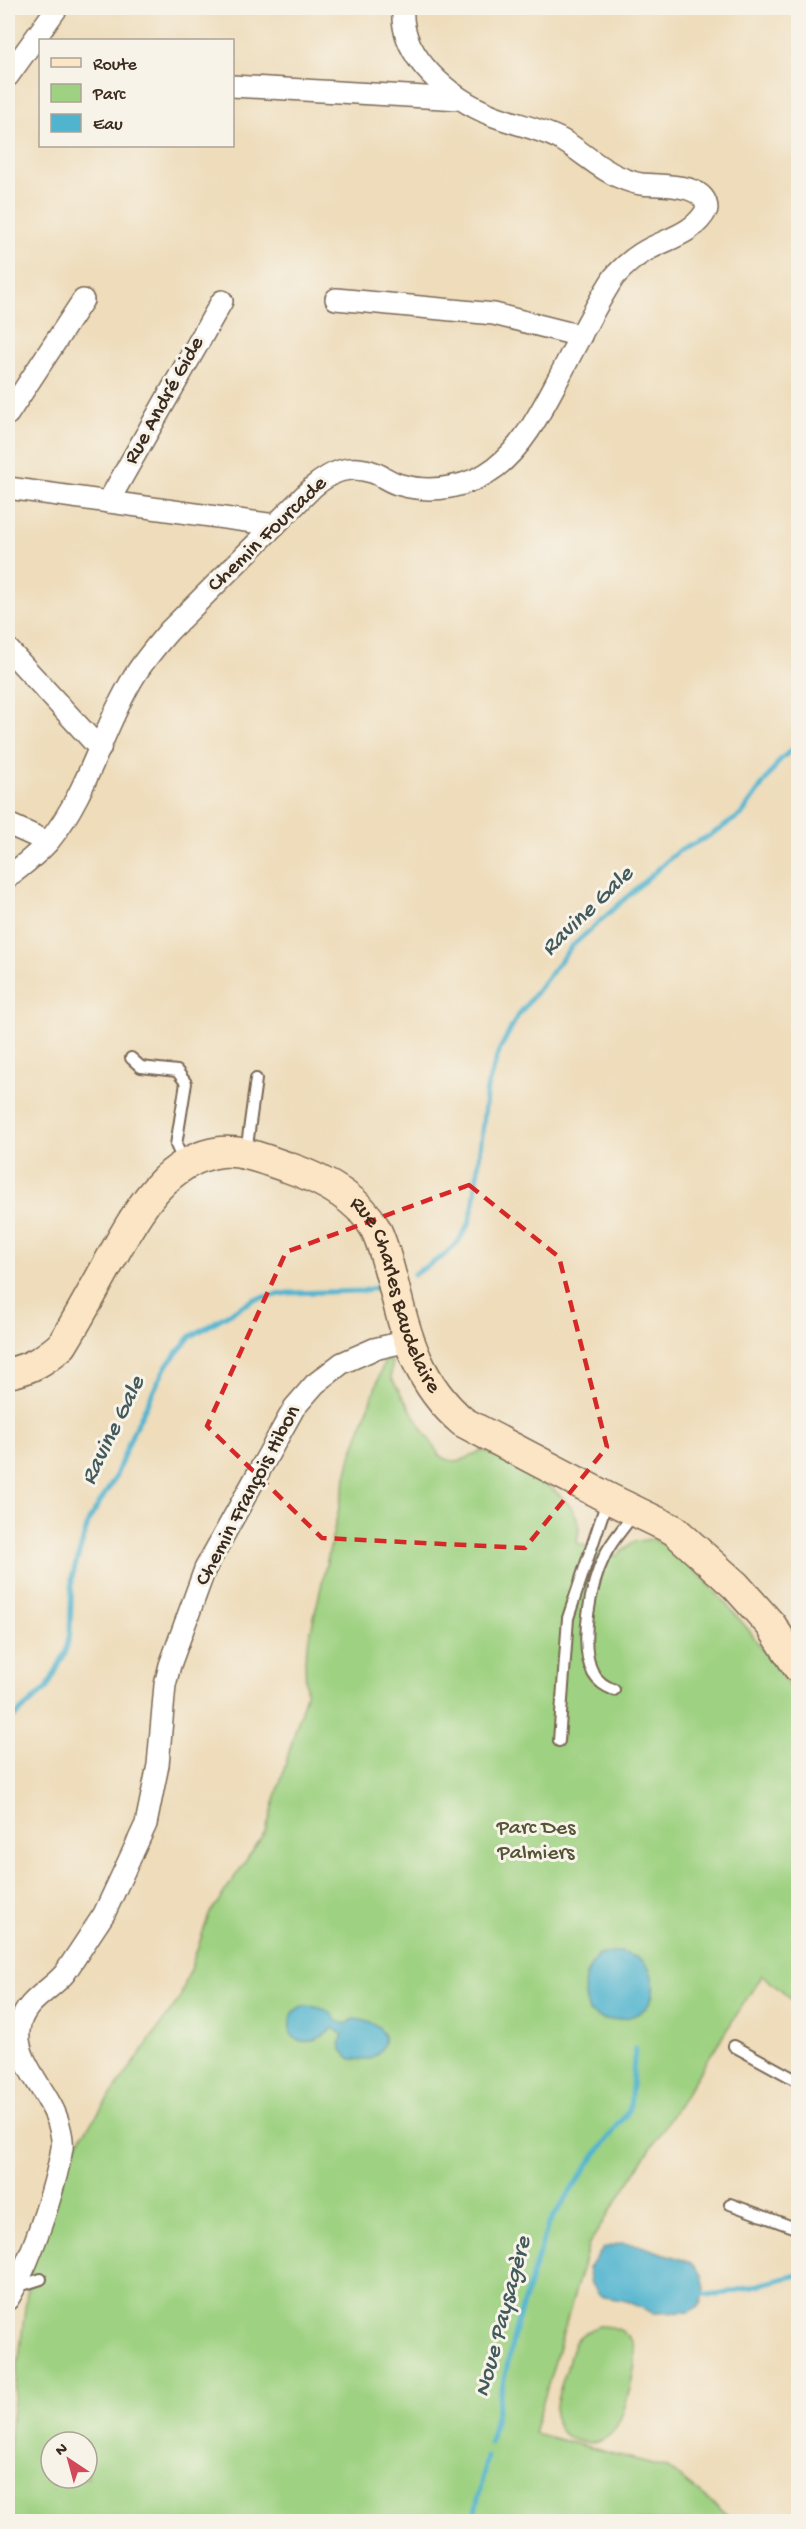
<svg xmlns="http://www.w3.org/2000/svg" width="806" height="2529" viewBox="0 0 806 2529" font-family="'Gochi Hand',sans-serif">
  <style>
    .green { fill: #9ed181; stroke: #6c7e50; stroke-width: 1.5; fill-rule: evenodd }
    .water { fill: #50b4cf; stroke: #466f76; stroke-width: 1.5 }
    .lines { fill: none; stroke-linecap: round; stroke-linejoin: round }
    .stream { stroke: #50b4cf; stroke-width: 5 }
    .service-casing { stroke: #7a6855; stroke-width: 14 }
    .minor-casing { stroke: #7a6855; stroke-width: 24 }
    .secondary-casing { stroke: #7a6855; stroke-width: 33 }
    .service { stroke: #fff; stroke-width: 10 }
    .minor { stroke: #fff; stroke-width: 21 }
    .secondary { stroke: #fce5c4; stroke-width: 30 }
    .marked { fill: none; stroke: #d62828; stroke-width: 4.5; stroke-dasharray: 12 8; stroke-linejoin: round }
    .labels { text-anchor: middle; dominant-baseline: central; stroke-width: 6; stroke-linejoin: round; paint-order: stroke }
    .street-label { font-size: 22px; fill: #3b2a1e; stroke: #f7f3e8 }
    .park-label { font-size: 22px; fill: #545437; stroke: #f7f3e8 }
    .water-label { font-size: 24px; font-style: italic; fill: #425a5c; stroke: #f7f3e8 }
  </style>
  <rect width="100%" height="100%" fill="#f7f3e8"/>
  <filter id="ink" filterUnits="userSpaceOnUse"><feTurbulence type="fractalNoise" baseFrequency=".0167" numOctaves="2"/><feDisplacementMap in="SourceGraphic" scale="12" xChannelSelector="R" yChannelSelector="G"/><feConvolveMatrix kernelMatrix="1 2 1 2 8 2 1 2 1" color-interpolation-filters="sRGB"/></filter>
  <filter id="wash" filterUnits="userSpaceOnUse"><feTurbulence type="fractalNoise" baseFrequency=".008" numOctaves="4" result="noise"/><feDisplacementMap in="SourceGraphic" scale="24" xChannelSelector="R" yChannelSelector="G"/><feGaussianBlur stdDeviation="1.35" result="paint"/><feColorMatrix in="noise" values="0 0 0 0 0 0 0 0 0 0 0 0 0 0 0 0 0 1.4 0 .05"/><feComposite in="paint" operator="in"/></filter>
  <g filter="url(#wash)">
    <rect width="100%" height="100%" fill="#eedcba"/>
    <!-- green -->
    <g class="green">
      <path d="M385,1360L392,1362L391,1378L439,1455C456,1467 466,1459 482,1450C511,1464 577,1492 579,1528C579,1533 577,1538 577,1543L616,1556L633,1542L652,1539L665,1545L705,1580L748,1629L798,1699V2005L762,1975L589,2244L534,2433L668,2468L735,2521L8,2522V2451L29,2275L71,2151L180,1998L209,1915L266,1831L306,1694L305,1657L350,1460ZM51,2442H87V2478H51Z"/>
      <path d="M599,2326C644,2327 638,2360 629,2392C622,2418 613,2451 577,2441C542,2432 558,2395 566,2371C569,2362 570,2349 576,2341C581,2333 590,2330 599,2326Z"/>
    </g>
    <!-- water -->
    <g class="water">
      <path d="M621,1952C628,1955 638,1957 643,1961C656,1974 658,1999 642,2011C634,2018 616,2020 606,2020C601,2019 594,2015 589,2012C581,1986 582,1977 598,1955Z"/>
      <path d="M302,2006C315,2006 332,2008 336,2021L347,2024L353,2019C383,2021 398,2043 368,2060L351,2059C342,2052 337,2045 343,2035L333,2028C311,2051 278,2044 294,2011Z"/>
      <path d="M621,2243L638,2245L692,2263L702,2275L705,2289L701,2304L689,2312L653,2313L627,2301L600,2296L591,2284L588,2268L604,2248Z"/>
    </g>
    <g class="lines">
      <!-- stream -->
      <g class="stream">
        <path d="M414,1274L442,1257L458,1242L469,1224L474,1202L487,1088L499,1051L517,1017L571,947L677,852L709,836L741,815L780,760L798,744"/>
        <path d="M8,1722L47,1688L65,1653L70,1633L72,1577L89,1520L115,1478L133,1432L166,1366L190,1337L254,1299L288,1293L363,1291L378,1287"/>
        <path d="M700,2294L718,2295L798,2275"/>
        <path d="M490,2442L516,2326L548,2225L588,2165L630,2109L635,2048"/>
        <path d="M473,2522L487,2456"/>
      </g>
    </g>
  </g>
  <g filter="url(#ink)">
    <g class="lines">
      <defs>
        <g id="service">
          <path d="M131,1058L141,1067L177,1071L186,1083L176,1145L185,1164"/>
          <path d="M246,1153L256,1079"/>
          <path d="M614,1690C605,1686 598,1682 593,1673C578,1644 591,1583 605,1555C612,1540 625,1527 634,1513"/>
          <path d="M559,1741L568,1618L607,1501"/>
          <path d="M734,2046L798,2081"/>
          <path d="M730,2204L798,2229"/>
          <path d="M16,2287L41,2279"/>
        </g>
        <g id="minor">
          <path d="M8,76L57,8"/>
          <path d="M232,86L460,99"/>
          <path d="M336,299L494,314L581,336"/>
          <path d="M8,414L83,300"/>
          <path d="M8,488L275,525"/>
          <path d="M108,502L222,301"/>
          <path d="M8,649L100,749"/>
          <path d="M8,824L48,842"/>
          <path d="M8,877C22,866 37,855 49,841C89,792 102,728 135,675C145,659 157,645 169,631L313,487C331,472 348,464 372,472C382,475 390,483 401,485C433,494 470,487 496,467C523,446 539,415 555,385C574,349 592,311 614,277C624,266 634,257 647,250C669,238 695,233 707,209C706,182 660,186 641,184C634,183 626,180 619,177C597,168 580,149 558,138C537,128 515,124 494,116C451,99 399,57 403,8"/>
          <path d="M8,2299C30,2264 55,2190 62,2148C63,2141 61,2132 59,2125C51,2092 11,2060 20,2024C26,2000 50,1991 65,1973L104,1914L146,1824L158,1765L165,1685L170,1665L205,1569L294,1408L315,1384L342,1363L374,1349L408,1341"/>
        </g>
        <g id="secondary">
          <path id="s1" d="M8,1373C30,1369 45,1360 62,1345C78,1319 92,1293 107,1266C133,1220 162,1159 221,1152C244,1150 265,1160 287,1167C319,1178 357,1196 375,1228C383,1243 387,1262 392,1279C406,1335 417,1383 463,1422L608,1498L674,1530L736,1586L771,1625L798,1667"/>
        </g>
      </defs>
      <!-- service casing -->
      <use href="#service" class="service-casing"/>
      <!-- minor casing -->
      <use href="#minor" class="minor-casing"/>
      <!-- secondary casing -->
      <use href="#secondary" class="secondary-casing"/>
      <!-- service -->
      <use href="#service" class="service"/>
      <!-- minor -->
      <use href="#minor" class="minor"/>
      <!-- secondary -->
      <use href="#secondary" class="secondary"/>
    </g>
  </g>
  <!-- marked area -->
  <path class="marked" d="M469,1185L559,1257L607,1447L525,1548L322,1538L207,1426L286,1252Z"/>
  <g class="labels">
    <!-- street labels -->
    <g class="street-label">
      <text transform="translate(165 401) rotate(-61)">Rue André Gide</text>
      <text transform="translate(268 535) rotate(-44)">Chemin Fourcade</text>
      <text stroke="none"><textPath href="#s1" startOffset="568">Rue Charles Baudelaire</textPath></text>
      <text transform="translate(249 1496) rotate(-62)">Chemin François Hibon</text>
    </g>
    <!-- park labels -->
    <g class="park-label">
      <text x="536" y="1829">Parc Des<tspan x="536" dy="25">Palmiers</tspan></text>
    </g>
    <!-- water labels -->
    <g class="water-label">
      <text transform="translate(588 912) rotate(-44)">Ravine Gale</text>
      <text transform="translate(114 1431) rotate(-64)">Ravine Gale</text>
      <text transform="translate(504 2317) rotate(-75)">Noue Paysagère</text>
    </g>
  </g>
  <!-- margin -->
  <rect width="806" height="2529" fill="none" stroke="#f7f3e8" stroke-width="30"/>
  <!-- legend -->
  <rect x="39" y="39" width="195" height="108" fill="#f7f3e8" stroke="#aca397" stroke-width="1.5"/>
  <rect x="51" y="58" width="30" height="9" fill="#fce5c4" stroke="#aca397" stroke-width="1.5"/>
  <text x="93" y="69" font-size="18" fill="#3b2a1e">Route</text>
  <rect x="51" y="84" width="30" height="18" fill="#9ed181" stroke="#aca397" stroke-width="1.5"/>
  <text x="93" y="99" font-size="18" fill="#3b2a1e">Parc</text>
  <rect x="51" y="114" width="30" height="18" fill="#50b4cf" stroke="#aca397" stroke-width="1.5"/>
  <text x="93" y="129" font-size="18" fill="#3b2a1e">Eau</text>
  <!-- north arrow -->
  <g transform="translate(69 2460) rotate(324)"><circle r="28" fill="#f7f3e8" stroke="#aca397" stroke-width="1.5"/>
  <path d="M0-4.5L10 22L0 15L-10 22Z" fill="#d1495b"/>
  <text y="-9" font-size="16" font-weight="bold" text-anchor="middle" fill="#3b2a1e">N</text>
  </g>
</svg>
